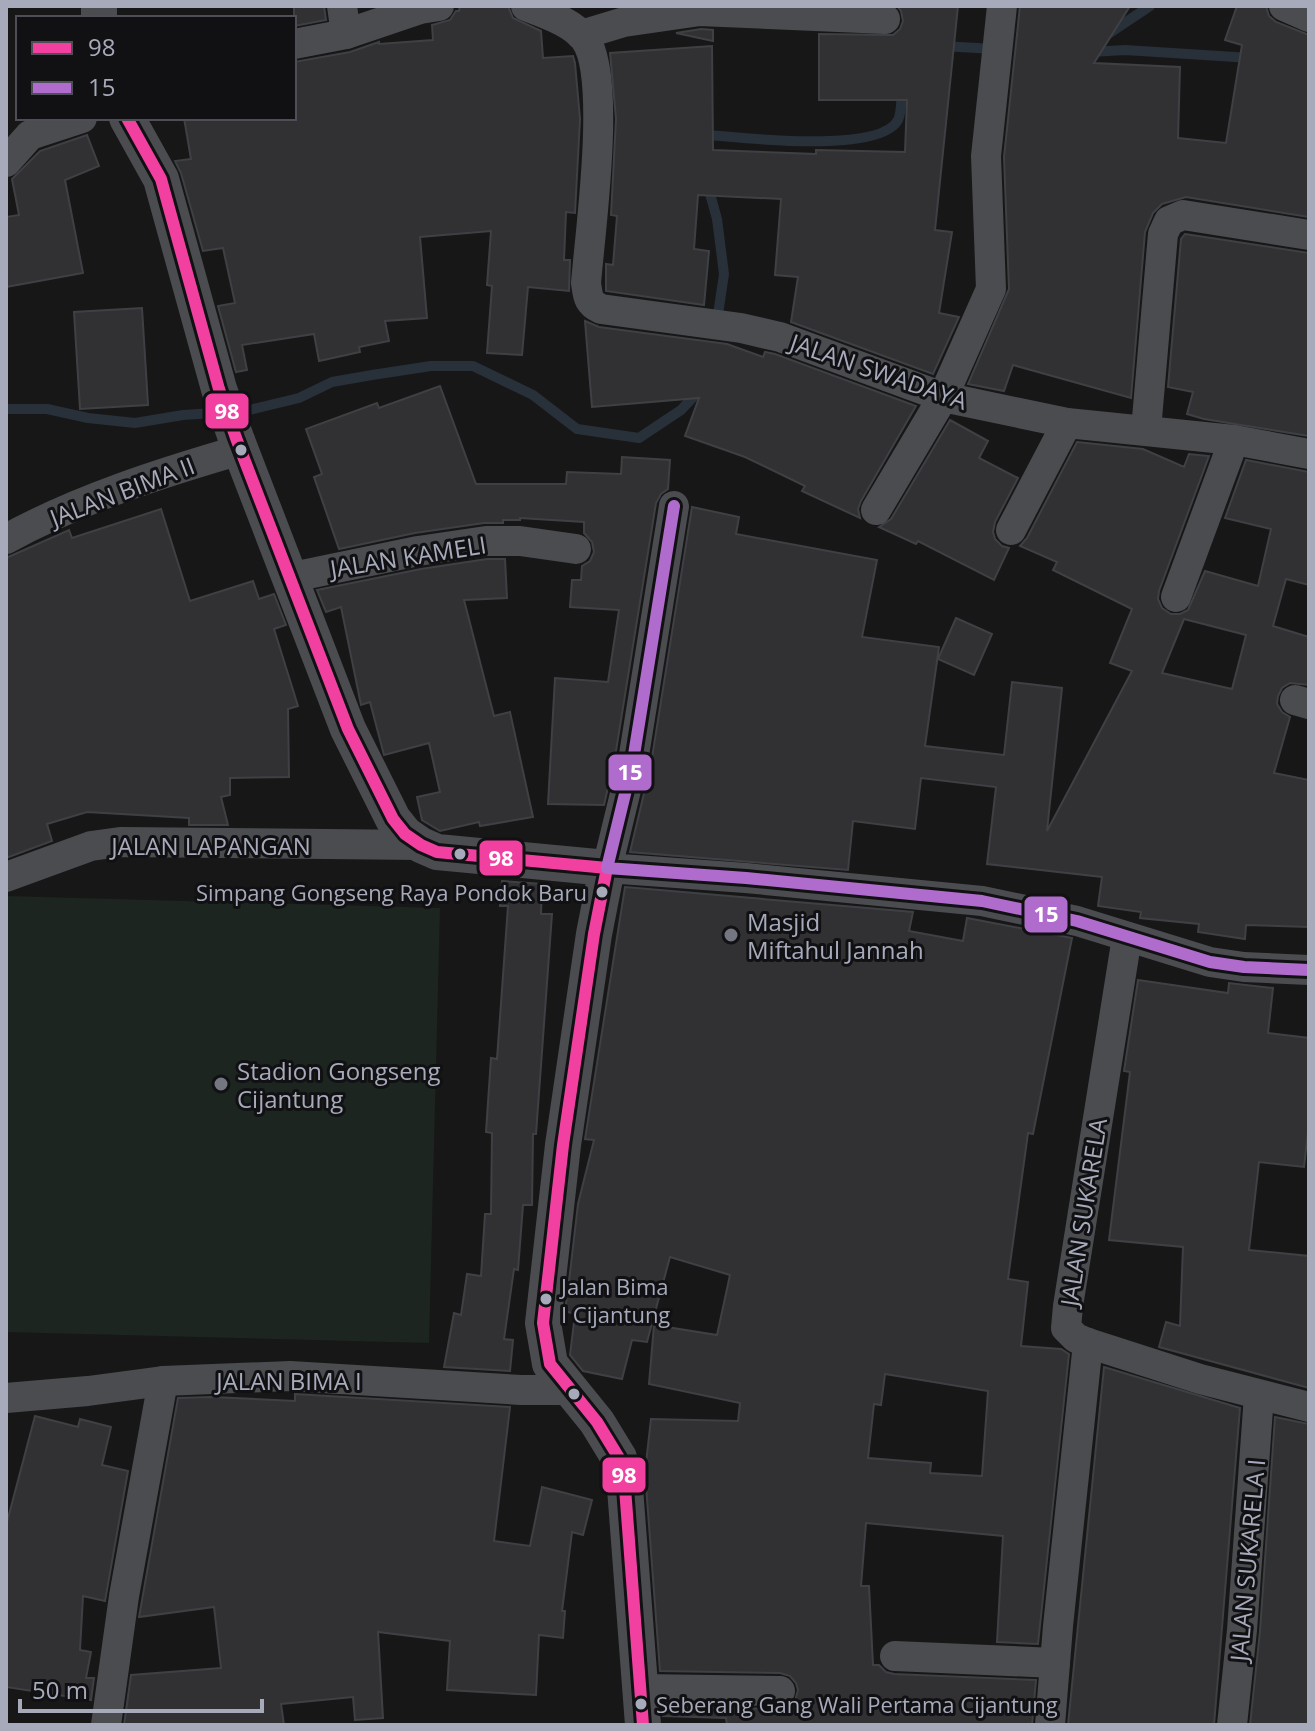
<svg xmlns="http://www.w3.org/2000/svg" width="1315" height="1731" viewBox="0 0 1315 1731" font-family="'Open Sans',sans-serif">
  <style>
    .garden { fill: #1c251f }
    .lines { fill: none; stroke-linecap: round; stroke-linejoin: round }
    .stream { stroke: #28303a; stroke-width: 10 }
    .building { fill: #313133; stroke: #3f4044; stroke-width: 2; fill-rule: evenodd }
    .minor { stroke: #4b4c50; stroke-width: 30 }
    .tertiary { stroke: #4b4c50; stroke-width: 36 }
    .bus-1-casing { stroke: #111113; stroke-width: 18 }
    .bus-2-casing { stroke: #111113; stroke-width: 18 }
    .bus-1 { stroke: #f240a1; stroke-width: 12 }
    .bus-2 { stroke: #b06ccc; stroke-width: 12 }
    .bus-dot { fill: #a6aaba; stroke: #111113; stroke-width: 3 }
    .poi-dot { fill: #747781; stroke: #111113; stroke-width: 3 }
    .labels { text-anchor: middle; dominant-baseline: central; stroke-width: 6; stroke-linejoin: round; paint-order: stroke }
    .bus-label { font-size: 22px; fill: #a6aaba; stroke: #111113; text-anchor: start }
    .street-label { font-size: 24px; fill: #a6aaba; stroke: #111113 }
    .poi-label { font-size: 24px; fill: #a6aaba; stroke: #111113; text-anchor: start }
    .line-badge { stroke: #111113; stroke-width: 3 }
    .badge-label { font-size: 22px; text-anchor: middle; font-weight: bold; fill: #fff }
  </style>
  <rect width="100%" height="100%" fill="#171717"/>
  <!-- garden -->
  <path class="garden" d="M6,896L440,908L429,1343L6,1332Z"/>
  <g class="lines">
    <!-- stream -->
    <g class="stream">
      <path d="M1105,36L1150,6"/>
      <path d="M942,46L994,49"/>
      <path d="M1091,52L1125,50L1251,58"/>
      <path d="M705,143L709,135C745,138 880,154 898,120C902,112 901,98 902,89"/>
      <path d="M707,183L717,219L724,274L717,321"/>
      <path d="M6,409H47L88,418L135,423L183,415L245,411L299,398L332,382L372,375L431,366H473L533,395L577,429L639,438L681,410L700,390"/>
    </g>
  </g>
  <!-- building -->
  <g class="building">
    <path d="M294,6H324L326,20L294,26Z"/>
    <path d="M460,6H508L513,18L541,31L543,58L573,56L575,63L580,119L575,213L566,212L564,260H570L569,291L528,287L522,355L487,353L492,286L487,285L491,231L420,237L427,318L385,321L389,341L359,347L360,352L319,361L314,334L242,345L247,370L236,372L218,306L235,303L223,248L203,251L181,173L175,161L191,159L184,118H294V62L350,52L379,42V44L433,40L432,25L450,20L456,11H459Z"/>
    <path d="M897,6H958L935,230L952,232L939,313L959,317L933,374L791,322L798,277L775,275L781,199L698,195L694,249L709,251L704,305L606,291V264L613,265L617,216L611,215L616,119L610,53L712,46L713,150L816,154V150L905,152L907,100H819V34L893,35L900,29L903,21L901,11Z"/>
    <path d="M1020,6H1130L1094,63L1180,67L1178,138L1226,143L1242,45L1225,40L1237,6H1266L1269,16L1276,22L1309,35V217L1186,197L1162,204L1153,213L1145,232L1131,398L1013,365L1004,391L968,384L1009,289L1004,157Z"/>
    <path d="M701,29L713,30V41L676,33Z"/>
    <path d="M87,135L99,166L65,180L83,273L6,287V217L19,215L12,179L40,151Z"/>
    <path d="M1185,234L1309,253V436L1204,419L1187,414L1193,392L1168,387L1181,239Z"/>
    <path d="M142,308L148,405L80,409L74,312Z"/>
    <path d="M585,321L599,327L727,344L763,357L765,352L775,354L916,406L861,501L858,509L860,518L802,491L805,486L745,457L685,436L699,398L592,407Z"/>
    <path d="M440,386L476,484H566L567,472L621,474L622,457L670,460L668,489L661,494L656,503L615,757L604,805L548,804L555,678L608,682L619,610L570,607L572,580H581L582,566L590,561L594,552L592,542L584,533V522L520,518V520H503V523H484L415,533L339,549L314,477L322,474L306,429L377,403L379,408Z"/>
    <path d="M950,420L988,441L979,458L1018,478L995,522L993,532L995,539L1002,546L1009,548L994,580L918,541L916,544L879,527L891,519Z"/>
    <path d="M1077,442L1143,449L1184,467L1189,454L1209,456L1159,591L1158,599L1162,608L1171,614H1180L1188,610L1205,571L1258,586L1271,529L1225,518L1246,460L1309,472V585L1286,579L1273,626L1309,637V685L1290,683L1282,688L1278,696L1277,704L1282,712L1290,717L1274,773L1309,780V927L1246,925L1245,939L1198,932L1199,924L1140,918L1141,912L1098,906L1102,877L987,864L996,787L921,778L915,829L853,821L848,870L630,852L651,764L692,507L739,517L736,534L877,560L862,637L939,647L925,746L1004,755L1012,682L1062,688L1047,831L1132,671L1110,663L1132,609L1053,570L1057,562L1020,546L1027,538ZM1184,619L1246,635L1232,689L1162,673Z"/>
    <path d="M161,509L190,601L253,581L259,599L274,594L286,625L274,629L298,706L288,709L289,777L230,778V795L221,797L228,825H189V818L87,812L47,824L52,841L6,858V558L69,530L72,538Z"/>
    <path d="M487,559H505L507,598L464,600L494,716L510,712L533,817L480,826L479,822L440,831L422,820L417,797L440,792L429,743L384,755L370,702L361,705L341,607L326,612L317,590L421,569Z"/>
    <path d="M956,618L992,634L974,675L938,659Z"/>
    <path d="M502,881L542,884L541,914H552L536,1134H533L532,1205H523L518,1270L514,1269L504,1339L513,1340L510,1371L444,1367L454,1313L461,1315L467,1274L481,1276L485,1214H491L492,1133L486,1132L491,1058L497,1059L508,906H500Z"/>
    <path d="M625,887L913,912L909,931L963,941L967,918L1072,938L1033,1134L1028,1133L1008,1279L1028,1282L1021,1346L1061,1349L1069,1354L1038,1644L997,1642L1003,1536L866,1523L861,1586H869L873,1665H879L886,1672L894,1674L1036,1680L1032,1725H727L726,1718L663,1716V1707L781,1709L788,1707L795,1701L798,1690L796,1683L790,1676L780,1673L660,1671L645,1472L651,1419L738,1421L740,1403L649,1384L654,1325L717,1335L730,1275L670,1257L647,1342L632,1340L622,1379L583,1371L570,1355L575,1314L565,1311L570,1273L578,1204L594,1140L585,1139ZM885,1374L988,1391L982,1476L930,1473L931,1463L868,1458L874,1404L881,1405Z"/>
    <path d="M1138,980L1228,993L1229,983L1273,988L1268,1033L1309,1038V1123L1304,1167L1259,1162L1249,1250L1309,1256V1388L1159,1347L1166,1322L1180,1326L1183,1247L1109,1240L1130,1072L1124,1071Z"/>
    <path d="M1104,1367L1240,1408L1214,1725H1068Z"/>
    <path d="M295,1394L510,1407L494,1541L530,1546L542,1487L592,1500L583,1535L572,1532L562,1611H565L563,1638L539,1635L536,1695L447,1690L450,1641L378,1632L383,1718L355,1720L353,1697L281,1704L284,1725H124L131,1675L221,1668L214,1607L139,1617L178,1398L212,1397L295,1401Z"/>
    <path d="M35,1416L78,1427L80,1419L111,1427L102,1465L128,1471L105,1601L83,1596L80,1650L91,1652L86,1678H94L91,1700L6,1687V1526Z"/>
    <path d="M1275,1417L1309,1424V1725H1250L1260,1631Z"/>
  </g>
  <g class="lines">
    <!-- minor -->
    <g class="minor">
      <path d="M342,6L346,34"/>
      <path d="M526,6C546,14 572,22 585,39C612,77 590,232 586,283C588,297 588,303 601,309L741,328L780,337L943,397L1067,423L1234,440L1309,454"/>
      <path d="M1284,6L1309,17"/>
      <path d="M581,35L624,22L700,11L885,19"/>
      <path d="M294,44L346,34L420,9L439,6"/>
      <path d="M6,162L30,135L82,118"/>
      <path d="M1146,430L1163,234L1169,221L1183,215L1309,235"/>
      <path d="M674,506L633,761L607,868L746,878L982,901L1077,921L1210,962L1244,967L1309,970"/>
      <path d="M876,510L943,397L991,289L986,156L1002,6"/>
      <path d="M1011,530L1067,423"/>
      <path d="M6,539C79,499 161,473 240,450"/>
      <path d="M288,578L418,551L486,541H520L576,549"/>
      <path d="M1176,597L1234,440"/>
      <path d="M1295,700L1309,704"/>
      <path d="M6,877L91,846L120,842L421,845"/>
      <path d="M1127,937L1068,1306L1066,1328L1076,1338L1088,1343L1200,1379L1309,1407"/>
      <path d="M6,1398L88,1391L163,1381L290,1376L521,1390H572"/>
      <path d="M895,1656L1055,1663"/>
      <path d="M640,1689L780,1691"/>
      <path d="M106,1725L124,1596L163,1381"/>
      <path d="M1050,1725L1058,1626L1088,1343"/>
      <path d="M1232,1725L1242,1630L1259,1395"/>
    </g>
    <!-- tertiary -->
    <g class="tertiary">
      <path d="M99,6V18"/>
      <path d="M127,118L161,179L219,389L236,438L348,729L393,819L405,834L421,845L437,852L607,868L594,934L563,1145L543,1323L550,1364L597,1422L619,1458L624,1475L643,1725"/>
    </g>
    <defs>
      <path id="bus-1" d="M127,118L161,179L219,389L236,438L348,729L393,819L405,834L421,845L437,852L607,868L594,934L563,1145L543,1323L550,1364L597,1422L619,1458L624,1475L643,1725"/>
      <path id="bus-2" d="M674,506L633,761L607,868L746,878L982,901L1077,921L1210,962L1244,967L1309,970"/>
    </defs>
    <!-- bus-1 casing -->
    <use href="#bus-1" class="bus-1-casing"/>
    <!-- bus-2 casing -->
    <use href="#bus-2" class="bus-2-casing"/>
    <!-- bus-1 -->
    <use href="#bus-1" class="bus-1"/>
    <!-- bus-2 -->
    <use href="#bus-2" class="bus-2"/>
  </g>
  <!-- markers -->
  <g class="bus-dot">
    <circle cx="241" cy="450" r="7"/>
    <circle cx="460" cy="854" r="7"/>
    <circle cx="602" cy="892" r="7"/>
    <circle cx="546" cy="1299" r="7"/>
    <circle cx="574" cy="1394" r="7"/>
    <circle cx="641" cy="1704" r="7"/>
  </g>
  <g class="poi-dot">
    <circle cx="731" cy="935" r="8"/>
    <circle cx="221" cy="1084" r="8"/>
  </g>
  <g class="labels">
    <!-- bus labels -->
    <g class="bus-label">
      <text x="587" y="892" text-anchor="end">Simpang Gongseng Raya Pondok Baru</text>
      <text x="561" y="1286">Jalan Bima<tspan x="561" dy="28">I Cijantung</tspan></text>
      <text x="656" y="1704">Seberang Gang Wali Pertama Cijantung</text>
    </g>
    <!-- street labels -->
    <g class="street-label">
      <text transform="translate(879 371) rotate(19)">JALAN SWADAYA</text>
      <text transform="translate(122 491) rotate(-21)">JALAN BIMA II</text>
      <text transform="translate(408 556) rotate(-9)">JALAN KAMELI</text>
      <text x="211" y="845">JALAN LAPANGAN</text>
      <text transform="translate(1083 1212) rotate(-81)">JALAN SUKARELA</text>
      <text x="289" y="1380">JALAN BIMA I</text>
      <text transform="translate(1247 1560) rotate(-85)">JALAN SUKARELA I</text>
    </g>
    <!-- poi labels -->
    <g class="poi-label">
      <text x="747" y="921">Masjid<tspan x="747" dy="28">Miftahul Jannah</tspan></text>
      <text x="237" y="1070">Stadion Gongseng<tspan x="237" dy="28">Cijantung</tspan></text>
    </g>
  </g>
  <g class="line-badge">
    <rect x="204" y="392" width="46" height="38" rx="8" fill="#f240a1"/>
    <rect x="607" y="753" width="46" height="39" rx="8" fill="#b06ccc"/>
    <rect x="478" y="839" width="46" height="38" rx="8" fill="#f240a1"/>
    <rect x="1023" y="895" width="46" height="39" rx="8" fill="#b06ccc"/>
    <rect x="601" y="1456" width="46" height="38" rx="8" fill="#f240a1"/>
  </g>
  <g class="badge-label">
    <text x="227" y="419">98</text>
    <text x="630" y="780">15</text>
    <text x="501" y="866">98</text>
    <text x="1046" y="922">15</text>
    <text x="624" y="1483">98</text>
  </g>
  <!-- border -->
  <rect width="1315" height="1731" fill="none" stroke="#a6aaba" stroke-width="16"/>
  <!-- legend -->
  <rect x="16" y="16" width="280" height="104" fill="#111113" stroke="#4d4e56" stroke-width="2"/>
  <rect x="32" y="42" width="40" height="12" fill="#f240a1" stroke="#4d4e56" stroke-width="2"/>
  <text x="88" y="56" font-size="24" fill="#a6aaba">98</text>
  <rect x="32" y="82" width="40" height="12" fill="#b06ccc" stroke="#4d4e56" stroke-width="2"/>
  <text x="88" y="96" font-size="24" fill="#a6aaba">15</text>
  <!-- scale -->
  <path d="M20 1699v12h242v-12" fill="none" stroke="#a6aaba" stroke-width="4"/>
  <text x="32" y="1699" font-size="24" fill="#a6aaba" stroke="#111113" stroke-width="6" paint-order="stroke">50 m</text>
</svg>
